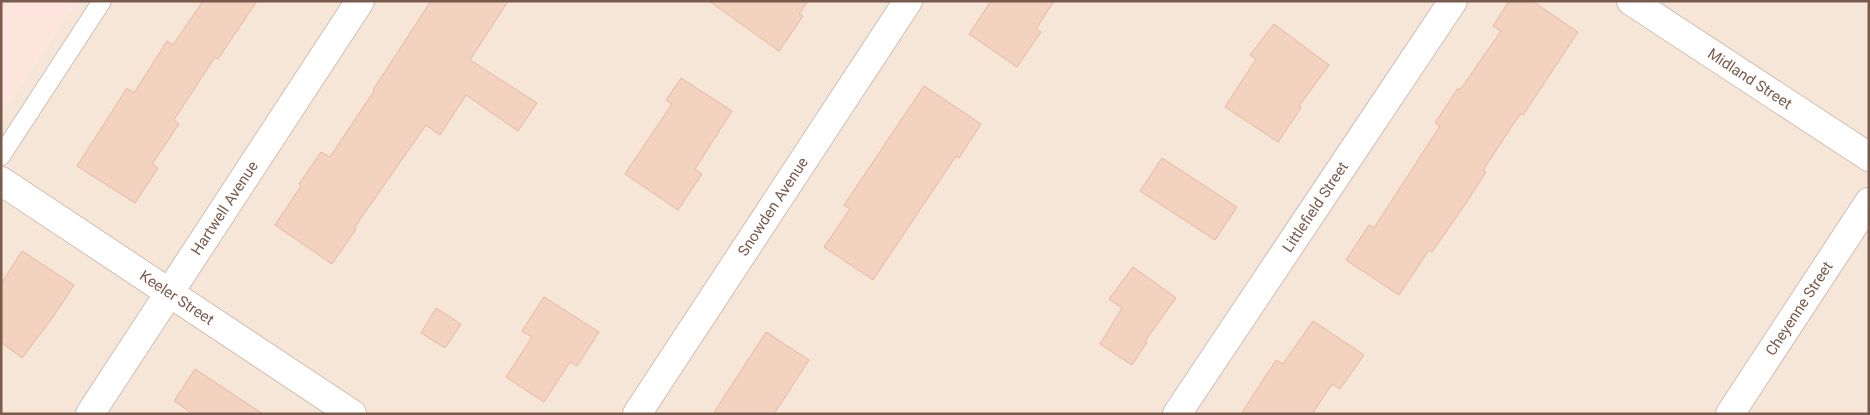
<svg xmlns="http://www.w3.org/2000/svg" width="1870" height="415" viewBox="0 0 1870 415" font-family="Roboto,sans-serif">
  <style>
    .residential { fill: #f5e6d8 }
    .commercial { fill: #fde5dd }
    .building { fill: #f3d2c0; stroke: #e6b8a0 }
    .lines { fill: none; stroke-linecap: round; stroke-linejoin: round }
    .service-casing { stroke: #d2beb1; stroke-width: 20 }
    .minor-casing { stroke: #d2beb1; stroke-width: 30 }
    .service { stroke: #fff; stroke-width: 18 }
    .minor { stroke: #fff; stroke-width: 28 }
    .labels { text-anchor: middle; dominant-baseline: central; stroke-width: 4; stroke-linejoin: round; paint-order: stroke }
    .street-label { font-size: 15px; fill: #795a4c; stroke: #fff9f0 }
  </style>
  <rect width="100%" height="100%" fill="#fdf5e9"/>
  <!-- residential -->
  <path class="residential" d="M77,1H1869V414H1V116Z"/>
  <!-- commercial -->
  <path class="commercial" d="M1,1H77L1,116Z"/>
  <!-- building -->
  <g class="building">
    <path d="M203,1H257L218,59L215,57L174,120L179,124L152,164L158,168L135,203L77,166L127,88L134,93L167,41L173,45Z"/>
    <path d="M431,1H508L470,60L537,103L518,131L466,95L440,135L426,125L354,228L356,229L332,264L275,225L301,186L299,184L321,152L330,157L374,91L373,90Z"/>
    <path d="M709,1H808L799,14L803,16L779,51Z"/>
    <path d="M991,1H1054L1036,29L1041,32L1017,67L969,34Z"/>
    <path d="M1509,1H1532L1578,32L1523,115L1520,114L1483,170L1486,172L1464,206L1432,252L1429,250L1399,295L1346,260L1369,225L1374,228L1440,126L1435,123L1458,88L1460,90L1501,31L1493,26Z"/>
    <path d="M1274,24L1329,65L1299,106L1301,108L1278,142L1225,107L1256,59L1250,55Z"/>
    <path d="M681,78L732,111L695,169L702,174L678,210L625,174L672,104L666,100Z"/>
    <path d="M924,86L981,124L959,158L956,156L873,280L824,247L850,209L844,205Z"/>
    <path d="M1162,158L1237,207L1215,240L1140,191Z"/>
    <path d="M22,251L74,285L53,317L22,358L1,342V284Z"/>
    <path d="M1133,267L1176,298L1145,341L1147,342L1132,365L1100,344L1122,308L1109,299Z"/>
    <path d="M544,297L599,332L577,366L570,362L544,402L506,377L532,337L522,331Z"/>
    <path d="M436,308L461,324L445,348L421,333Z"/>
    <path d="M1313,321L1364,355L1340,389L1332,384L1312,414H1241L1276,360L1283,364Z"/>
    <path d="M766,332L809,360L774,414H713Z"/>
    <path d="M195,369L263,414H193L174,401Z"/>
  </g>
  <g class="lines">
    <defs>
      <path id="service" d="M1,156L102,1"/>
      <g id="minor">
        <path id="s1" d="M1631,1L1869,157"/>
        <path id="s2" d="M1,181L352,414"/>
        <path id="s3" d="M90,414L360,1"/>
        <path id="s4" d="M637,414L908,1"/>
        <path id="s5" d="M1177,414L1453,1"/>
        <path id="s6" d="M1730,414L1869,202"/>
      </g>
    </defs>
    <!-- service casing -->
    <use href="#service" class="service-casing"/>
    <!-- minor casing -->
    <use href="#minor" class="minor-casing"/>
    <!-- service -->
    <use href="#service" class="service"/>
    <!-- minor -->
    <use href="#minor" class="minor"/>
  </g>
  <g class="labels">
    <!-- street labels -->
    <g class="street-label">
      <text stroke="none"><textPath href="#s1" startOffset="142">Midland Street</textPath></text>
      <text stroke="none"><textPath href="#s3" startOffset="246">Hartwell Avenue</textPath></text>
      <text stroke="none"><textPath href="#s4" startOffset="248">Snowden Avenue</textPath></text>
      <text stroke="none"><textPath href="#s5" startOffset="249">Littlefield Street</textPath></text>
      <text stroke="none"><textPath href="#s2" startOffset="211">Keeler Street</textPath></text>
      <text stroke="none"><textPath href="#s6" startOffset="126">Cheyenne Street</textPath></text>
    </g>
  </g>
  <!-- border -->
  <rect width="1870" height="415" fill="none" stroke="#795a4c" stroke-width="5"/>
</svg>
